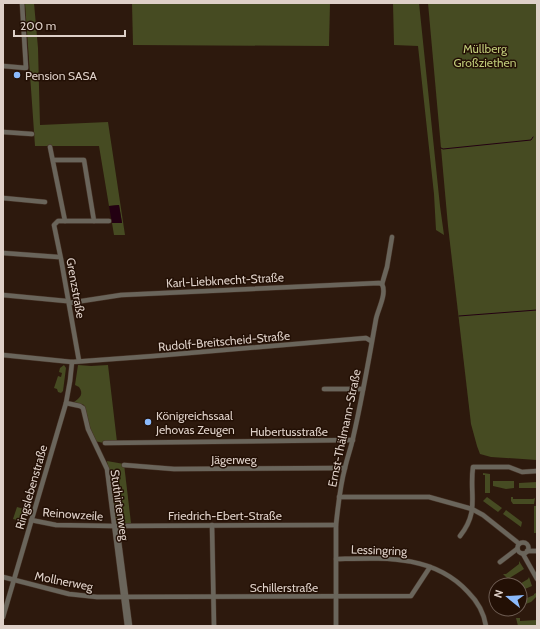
<svg xmlns="http://www.w3.org/2000/svg" width="540" height="629" viewBox="0 0 540 629" font-family="Cabin,sans-serif">
  <style>
    .green { fill: #464b22 }
    .water { fill: #230012 }
    .lines { fill: none; stroke-linecap: round; stroke-linejoin: round }
    .stream { stroke: #230012; stroke-width: 1 }
    .minor-casing { stroke: #463327; stroke-width: 5.5 }
    .minor { stroke: #6a655b; stroke-width: 4.5 }
    .poi-dot { fill: #8bbafc; stroke: #231005; stroke-width: 1.5 }
    .labels { text-anchor: middle; dominant-baseline: central; stroke-width: 3; stroke-linejoin: round; paint-order: stroke }
    .park-label { font-size: 12px; fill: #bec978; stroke: #231005 }
    .poi-label { font-size: 12px; fill: #ded0c8; stroke: #231005; text-anchor: start }
    .street-label { font-size: 12px; fill: #ded0c8; stroke: #231005 }
  </style>
  <rect width="100%" height="100%" fill="#2d190d"/>
  <!-- green -->
  <g class="green">
    <path d="M25,3H34L38,48L40,125L108,122L125,235H114L112,223H122L119,205L109,206L99,146H35Z"/>
    <path d="M132,3H330L329,46L133,45Z"/>
    <path d="M393,3H419L440,206L444,235L436,230L434,194L418,46L394,45Z"/>
    <path d="M428,3H537V460L491,457L480,454L477,446L471,424L448,226Z"/>
    <path d="M64,365L66,368L63,391L61,393L58,392L57,389L54,388L58,376L61,377L62,373L59,372L60,368Z"/>
    <path d="M78,365L91,366L108,365L117,442L104,443L94,441L90,431L84,405L74,402C80,398 84,394 79,387L75,385Z"/>
    <path d="M107,461L124,464L131,523L116,524Z"/>
    <path d="M483,473L490,474V493H485V475H483Z"/>
    <path d="M493,481H514V488L506,489L493,486Z"/>
    <path d="M537,482V488H519V483Z"/>
    <path d="M487,497L502,508L498,512L483,501Z"/>
    <path d="M511,497H513V499H533L535,498L534,504H513L511,501Z"/>
    <rect x="534" y="506" width="3" height="27"/>
    <path d="M17,507L24,509L21,521L13,519Z"/>
    <path d="M506,510L522,522L521,527L503,514Z"/>
    <path d="M519,561L524,569L508,579L503,574H506L519,564Z"/>
    <path d="M529,577L532,586L520,591V585H518L528,579Z"/>
    <path d="M536,593L537,596L531,602L520,606V601L534,595V594Z"/>
    <path d="M516,618H520V621L537,620V626H518Z"/>
  </g>
  <!-- water -->
  <path class="water" d="M119,205L122,223H112L109,206Z"/>
  <g class="lines">
    <!-- stream -->
    <g class="stream">
      <path d="M441,148L443,149L531,140L533,137"/>
      <path d="M459,316L537,310"/>
    </g>
    <defs>
      <g id="minor">
        <path d="M3,66L26,68L22,3"/>
        <path d="M3,132L32,134"/>
        <path d="M50,147L65,221"/>
        <path d="M53,160H84L94,221"/>
        <path d="M3,198L45,202"/>
        <path d="M3,253L58,257"/>
        <path d="M3,295L66,301"/>
        <path d="M69,303L121,295L379,283L382,284"/>
        <path d="M3,355L72,362L154,356L366,338L371,341"/>
        <path d="M79,361L61,259L54,225L58,221H109"/>
        <path d="M324,389H363"/>
        <path d="M66,403L80,406L83,408L88,429L107,469L127,626"/>
        <path d="M105,443L353,440"/>
        <path d="M124,465L174,469L345,468"/>
        <path d="M339,497H429L472,509L483,515L517,542L519,544"/>
        <path d="M31,520L56,525L113,526L336,525"/>
        <path d="M212,525L214,626"/>
        <path d="M117,526L130,626"/>
        <path d="M460,536C480,511 469,494 473,467H509L522,472L537,471"/>
        <circle cx="523" cy="548" r="5.5"/>
        <path d="M527,551H537"/>
        <path d="M523,554L537,579"/>
        <path d="M336,559C383,558 433,554 468,592C477,601 484,613 486,626"/>
        <path d="M500,562L517,549"/>
        <path d="M3,577L69,594L97,597L411,596L430,567"/>
        <path d="M3,617L66,403L70,381L72,362"/>
        <path d="M336,626V525C338,506 340,486 345,468C347,458 351,448 353,438C362,399 369,359 376,319C378,309 387,294 382,284L387,267L392,237"/>
      </g>
    </defs>
    <!-- minor casing -->
    <use href="#minor" class="minor-casing"/>
    <!-- minor -->
    <use href="#minor" class="minor"/>
  </g>
  <!-- markers -->
  <g class="poi-dot">
    <circle cx="17" cy="75" r="4"/>
    <circle cx="148" cy="422" r="4"/>
  </g>
  <g class="labels">
    <!-- park labels -->
    <g class="park-label">
      <text x="485" y="48">Müllberg<tspan x="485" dy="14">Großziethen</tspan></text>
    </g>
    <!-- poi labels -->
    <g class="poi-label">
      <text x="25" y="75">Pension SASA</text>
      <text x="156" y="415">Königreichssaal<tspan x="156" dy="14">Jehovas Zeugen</tspan></text>
    </g>
    <!-- street labels -->
    <g class="street-label">
      <text transform="translate(225 280) rotate(-3)">Karl-Liebknecht-Straße</text>
      <text transform="translate(76 288) rotate(80)">Grenzstraße</text>
      <text transform="translate(224 341) rotate(-5)">Rudolf-Breitscheid-Straße</text>
      <text transform="translate(344 428) rotate(-78)">Ernst-Thälmann-Straße</text>
      <text x="289" y="431">Hubertusstraße</text>
      <text x="234" y="459">Jägerweg</text>
      <text transform="translate(31 487) rotate(-74)">Ringslebenstraße</text>
      <text transform="translate(120 505) rotate(82)">Stuthirtenweg</text>
      <text transform="translate(73 514) rotate(4)">Reinowzeile</text>
      <text x="225" y="515">Friedrich-Ebert-Straße</text>
      <text transform="translate(379 550) rotate(2)">Lessingring</text>
      <text transform="translate(64 581) rotate(11)">Mollnerweg</text>
      <text x="284" y="587">Schillerstraße</text>
    </g>
  </g>
  <!-- border -->
  <rect width="540" height="629" fill="none" stroke="#ded0c8" stroke-width="8"/>
  <!-- north arrow -->
  <g transform="translate(508 597) rotate(288)"><circle r="19" fill="#231005" stroke="#6e5d53"/>
  <path d="M0-3L7 15L0 10L-7 15Z" fill="#8bbafc"/>
  <text y="-6" font-size="11" font-weight="bold" text-anchor="middle" fill="#ded0c8">N</text>
  </g>
  <!-- scale -->
  <path d="M14 30v6h111v-6" fill="none" stroke="#ded0c8" stroke-width="2"/>
  <text x="20" y="30" font-size="12" fill="#ded0c8" stroke="#231005" stroke-width="3" paint-order="stroke">200 m</text>
</svg>
